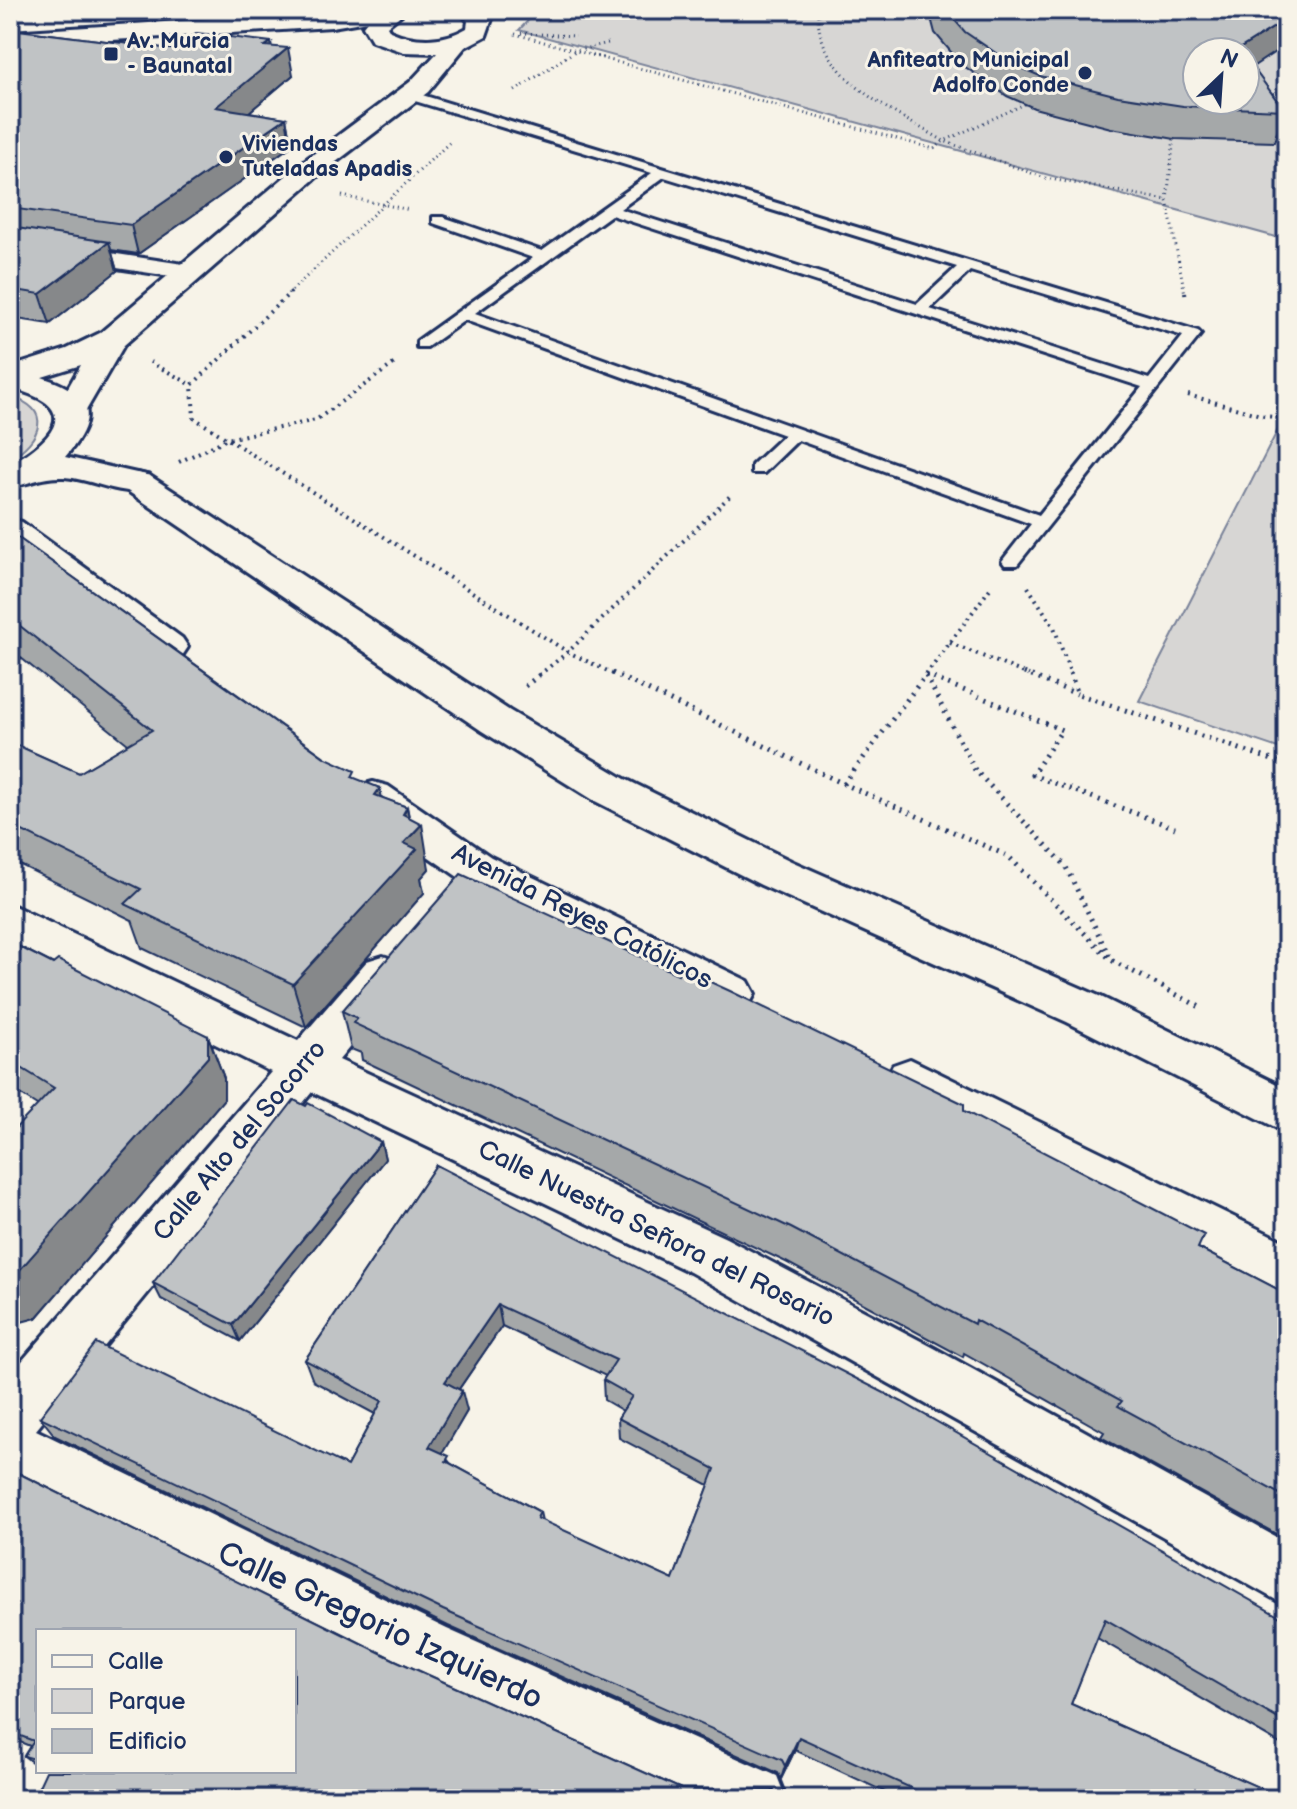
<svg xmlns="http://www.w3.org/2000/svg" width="1297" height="1809" viewBox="0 0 1297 1809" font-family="'Balsamiq Sans',sans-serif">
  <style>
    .green { fill: #d7d6d4; stroke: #798299; stroke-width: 2; fill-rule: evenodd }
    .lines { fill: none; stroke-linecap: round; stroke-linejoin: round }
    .service-casing { stroke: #1b2f5e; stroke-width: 6 }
    .pedestrian-casing { stroke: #1b2f5e; stroke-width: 6 }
    .minor-casing { stroke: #1b2f5e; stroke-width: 6 }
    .tertiary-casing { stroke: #1b2f5e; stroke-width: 6 }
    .secondary-casing { stroke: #1b2f5e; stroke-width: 6 }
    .path-far2 { stroke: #1b2f5e; stroke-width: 3; stroke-dasharray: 1 4; stroke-linecap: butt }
    .path-far1 { stroke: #1b2f5e; stroke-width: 4; stroke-dasharray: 2 5; stroke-linecap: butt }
    .path { stroke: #1b2f5e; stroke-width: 5; stroke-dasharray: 2 6; stroke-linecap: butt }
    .service { fill: #f7f3e8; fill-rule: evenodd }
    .pedestrian { fill: #f7f3e8; fill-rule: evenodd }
    .minor { fill: #f7f3e8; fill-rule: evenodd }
    .tertiary { fill: #f7f3e8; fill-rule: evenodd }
    .secondary { fill: #f7f3e8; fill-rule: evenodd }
    .wall { fill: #a5a8a9; stroke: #1b2f5e; stroke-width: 2; fill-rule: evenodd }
    .shaded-wall { fill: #86888a; stroke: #1b2f5e; stroke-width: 2 }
    .building { fill: #c0c3c5; stroke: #1b2f5e; stroke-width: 2; fill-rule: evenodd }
    .poi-dot { fill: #1b2f5e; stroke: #f7f3e8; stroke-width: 3 }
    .labels { text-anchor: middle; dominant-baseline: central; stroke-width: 6; stroke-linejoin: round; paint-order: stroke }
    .far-poi-label { font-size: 22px; font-weight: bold; fill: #1b2f5e; stroke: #f7f3e8; text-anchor: start }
    .street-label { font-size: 26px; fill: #1b2f5e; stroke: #f7f3e8 }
    .near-street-label { font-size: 32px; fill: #1b2f5e; stroke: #f7f3e8 }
  </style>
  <rect width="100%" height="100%" fill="#f7f3e8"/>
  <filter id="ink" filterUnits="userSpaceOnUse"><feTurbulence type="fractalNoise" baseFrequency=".0125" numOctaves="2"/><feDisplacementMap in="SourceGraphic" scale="16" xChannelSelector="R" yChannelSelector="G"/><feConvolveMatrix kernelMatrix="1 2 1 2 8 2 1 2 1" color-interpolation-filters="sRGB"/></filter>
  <g filter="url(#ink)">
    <!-- green -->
    <g class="green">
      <path d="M538,10H1287V240L519,30ZM1197,52H1245V100H1197Z"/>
      <path d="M10,397C54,408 41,441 10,458Z"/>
      <path d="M1287,412V751L1139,701Z"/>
    </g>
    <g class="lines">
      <defs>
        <path id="service" d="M409,91L1198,331L1201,334L1017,565H1005L1002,561L1031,524L798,440L764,473H752V465L784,435L465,320L427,347H417V341L533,258L433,223V217H443L542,251L652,173L405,98V92ZM664,177L957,267L917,304L620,209ZM611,215L1142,387L1039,515L475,313ZM970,271L1183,336L1149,379L930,309Z"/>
        <path id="pedestrian" d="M10,238L190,265L201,272L190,279L10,252Z"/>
        <g id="minor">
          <path d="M349,10H407L387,26L390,31C415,42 443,42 467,28L468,21L457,10H483L492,19L486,36L465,47L428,92L319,175L124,345L84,414L73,417L62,414L57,407L81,365L10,387V367L67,349L100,333L300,164L410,82L437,53L404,52L372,41L363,26L367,21L332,27L10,46V32Z"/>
          <path d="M10,519L22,522L182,638L188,647L182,656L169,660L156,656L10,547Z"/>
          <path d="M373,782L388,786L491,857L748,981L755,994L748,1007L732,1012L716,1007L461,879L358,808L352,797L358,786Z"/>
          <path d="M10,904L298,1041L367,961L383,956L399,961L406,974L399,987L339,1060L726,1238L936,1349L1287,1543V1606L690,1272L312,1092L36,1430L447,1629L777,1776L786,1799H681L403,1673L10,1477V1375L271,1072L10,941Z"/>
          <path d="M910,1059L1287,1243V1293L893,1093L886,1079L893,1065Z"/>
        </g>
        <path id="tertiary" d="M10,368C63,382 119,397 65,457L150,476L155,483L150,490C122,497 93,479 64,477C44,476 29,483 10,488V464C60,436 80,405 10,388Z"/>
        <path id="secondary" d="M138,473L150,476L510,711L625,779L791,861L1099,996L1287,1089V1133L1067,1022L761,885L595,801L482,731L126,490L121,483L126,476Z"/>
      </defs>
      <!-- service casing -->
      <use href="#service" class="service-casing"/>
      <!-- pedestrian casing -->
      <use href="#pedestrian" class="pedestrian-casing"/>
      <!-- minor casing -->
      <use href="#minor" class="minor-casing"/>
      <!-- tertiary casing -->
      <use href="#tertiary" class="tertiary-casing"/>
      <!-- secondary casing -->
      <use href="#secondary" class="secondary-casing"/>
      <!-- path-far2 -->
      <g class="path-far2">
        <path d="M818,10C815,78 893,111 944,141L1027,103"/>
        <path d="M521,33L576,36"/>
        <path d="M515,34L934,149L944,141L1045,178L1167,200L1185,294"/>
        <path d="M515,91L575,51L608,43"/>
        <path d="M1268,94L1287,92"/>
        <path d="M342,196L410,210"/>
        <path d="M1167,200L1174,137"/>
        <path d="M288,294L450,142"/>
      </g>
      <!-- path-far1 -->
      <g class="path-far1">
        <path d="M291,292L192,385L194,418L568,652L616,675"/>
        <path d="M1185,292L1186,298"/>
        <path d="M150,362L192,385"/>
        <path d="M1188,395L1264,416L1287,418"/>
        <path d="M179,462L227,439L316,420L395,363"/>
        <path d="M1028,587L1054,627L1071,675"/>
        <path d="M950,643L1029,675"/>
        <path d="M539,675L568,652L732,494"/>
        <path d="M926,675L992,586"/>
      </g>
      <!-- path -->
      <g class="path">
        <path d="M612,673L844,784L1008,856L1111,960L1200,1007"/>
        <path d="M1024,673L1077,694"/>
        <path d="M1070,673L1078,694L1287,765"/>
        <path d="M926,675L1062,730L1032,775L1175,828"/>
        <path d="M926,676L975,770L1065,865L1109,956"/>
        <path d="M525,686L542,673"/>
        <path d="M844,784L927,673"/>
      </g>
      <!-- service -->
      <use href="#service" class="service"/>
      <!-- pedestrian -->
      <use href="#pedestrian" class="pedestrian"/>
      <!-- minor -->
      <use href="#minor" class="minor"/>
      <!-- tertiary -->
      <use href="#tertiary" class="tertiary"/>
      <!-- secondary -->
      <use href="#secondary" class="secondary"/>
    </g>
    <!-- wall -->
    <g class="wall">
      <path d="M931,10H1287L1252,67L1284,110L1274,142L1175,139L1111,128L1034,108L1007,96L961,64L935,33L930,14Z"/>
      <path d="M10,29L178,50L272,47L293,75L249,112L286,118L291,146L138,254L111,250L117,271L50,324L10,318Z"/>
      <path d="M10,532L382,798L407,807L409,817L429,869L421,878L424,893L306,1027L142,948L132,920L10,860V742L79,773L128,744L16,654L10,658Z"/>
      <path d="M10,942L53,964L208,1036L224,1078V1099L36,1318L37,1105L10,1088Z"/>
      <path d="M342,1011L964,1111L1198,1248L1287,1294V1540L1101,1437L1104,1432L964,1353L963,1357L786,1262L362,1060L361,1053L351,1049Z"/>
      <path d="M381,1142L385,1159L240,1341L161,1299L153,1283Z"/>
      <path d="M436,1165L1287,1621V1748L1097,1638L1071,1704L1285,1799H900L795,1750L781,1779L778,1773L448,1626L55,1436L40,1417L347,1466L375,1414L313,1381L305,1360ZM502,1326L606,1376L603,1380L604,1400L623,1411L618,1418L619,1438L709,1485L673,1580L542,1521L540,1512L451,1464L442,1453L467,1411L459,1389Z"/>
      <path d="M10,1469L395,1660L681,1789L771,1799L294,1771L38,1631V1767L24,1756L30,1746L10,1738Z"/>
    </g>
    <!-- shaded-wall -->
    <g class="shaded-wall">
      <path d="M1287,19V44L1245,72V52H1238L1239,49Z"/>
      <path d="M271,42L274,60L288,48L293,75L222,135L216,107L265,46Z"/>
      <path d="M286,118L291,146L138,254L131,225Z"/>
      <path d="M109,242L117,271L50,324L40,294Z"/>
      <path d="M10,638L16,654L10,658Z"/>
      <path d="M380,788L388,833L375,795Z"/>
      <path d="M407,807L412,835L422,824L429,869L421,878L424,893L306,1027L293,984L404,843L403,814Z"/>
      <path d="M208,1036L224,1078V1099L36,1318L10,1325V1281Z"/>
      <path d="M381,1142L385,1159L240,1341L233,1325Z"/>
      <path d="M498,1305L502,1326L450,1402L445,1382Z"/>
      <path d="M462,1391L467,1411L435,1466L429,1447Z"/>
      <path d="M799,1737L795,1750L781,1779L785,1766Z"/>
    </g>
    <!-- building -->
    <g class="building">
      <path d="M946,10H1287V19L1239,49L1241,52H1197V100H1245V57L1284,110L1183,106L1118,96L1040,76L1012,64L965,32Z"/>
      <path d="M10,29L178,50L197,33L271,42L265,46L288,48L216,107L286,118L131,225L10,208Z"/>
      <path d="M10,227L109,242L40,294L10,289Z"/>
      <path d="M10,532L324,757L355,771L352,777L380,788L375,795L407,807L403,814L422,824L404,843L417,849L293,984L125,904L141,889L10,825V742L79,773L152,730L10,618Z"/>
      <path d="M461,874L678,974L680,968L730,991L964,1104V1111L1204,1235L1198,1248L1287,1294V1498L1118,1406L1122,1401L975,1320L974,1324L791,1228L353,1023L357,1018L342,1011Z"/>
      <path d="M10,942L53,964L58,960L208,1036V1057L10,1281V1134L54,1088L10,1061Z"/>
      <path d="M294,1100L306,1106L308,1103L381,1142L233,1325L153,1283Z"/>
      <path d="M436,1165L902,1402L1287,1621V1724L1105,1619L1071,1704L1285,1799H935L799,1737L785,1766L782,1760L443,1610L40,1417L96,1343L347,1466L382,1401L305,1360ZM498,1305L616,1360L603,1380L632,1396L618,1418L715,1469L673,1580L537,1518L540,1512L446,1461L449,1456L429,1447L462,1391L445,1382Z"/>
      <path d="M10,1469L395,1660L681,1789L774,1790L770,1799H33L46,1771H294V1631H38V1760L24,1756L34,1741L10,1732Z"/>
    </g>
  </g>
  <!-- markers -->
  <g class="poi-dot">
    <rect x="103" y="46" width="16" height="16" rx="4"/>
    <circle cx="1085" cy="73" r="8"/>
    <circle cx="226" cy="157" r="8"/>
  </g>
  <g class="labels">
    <!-- far-poi labels -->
    <g class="far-poi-label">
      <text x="127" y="41">Av. Murcia<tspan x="127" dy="25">- Baunatal</tspan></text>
      <text x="1069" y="60" text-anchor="end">Anfiteatro Municipal<tspan x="1069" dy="25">Adolfo Conde</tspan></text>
      <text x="242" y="144">Viviendas<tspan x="242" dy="25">Tuteladas Apadis</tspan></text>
    </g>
    <!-- street labels -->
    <g class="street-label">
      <text transform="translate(582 917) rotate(27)">Avenida Reyes Católicos</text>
      <text transform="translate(240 1141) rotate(-50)">Calle Alto del Socorro</text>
      <text transform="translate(656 1234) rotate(26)">Calle Nuestra Señora del Rosario</text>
    </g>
    <!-- near-street labels -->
    <g class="near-street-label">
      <text transform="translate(380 1626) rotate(25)">Calle Gregorio Izquierdo</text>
    </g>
  </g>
  <!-- margin -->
  <rect width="1297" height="1809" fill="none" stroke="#f7f3e8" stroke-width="40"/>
  <rect x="20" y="20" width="1257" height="1769" fill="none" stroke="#1b2f5e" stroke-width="3" filter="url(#ink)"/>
  <!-- legend -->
  <rect x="36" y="1629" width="260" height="144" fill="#f7f3e8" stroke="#9fa5b1" stroke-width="2"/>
  <rect x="52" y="1655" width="40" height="12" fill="#f7f3e8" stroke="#9fa5b1" stroke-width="2"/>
  <text x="108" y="1669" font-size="24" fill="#1b2f5e">Calle</text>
  <rect x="52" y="1689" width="40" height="24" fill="#d7d6d4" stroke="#9fa5b1" stroke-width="2"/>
  <text x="108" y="1709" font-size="24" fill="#1b2f5e">Parque</text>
  <rect x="52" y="1729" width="40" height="24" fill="#c0c3c5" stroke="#9fa5b1" stroke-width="2"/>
  <text x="108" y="1749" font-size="24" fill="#1b2f5e">Edificio</text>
  <!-- north arrow -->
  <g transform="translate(1221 76) rotate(25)"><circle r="38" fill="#f7f3e8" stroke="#9fa5b1" stroke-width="2"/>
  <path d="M0-6L14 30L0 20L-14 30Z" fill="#1b2f5e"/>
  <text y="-12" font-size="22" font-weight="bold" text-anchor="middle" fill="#1b2f5e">N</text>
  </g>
</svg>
